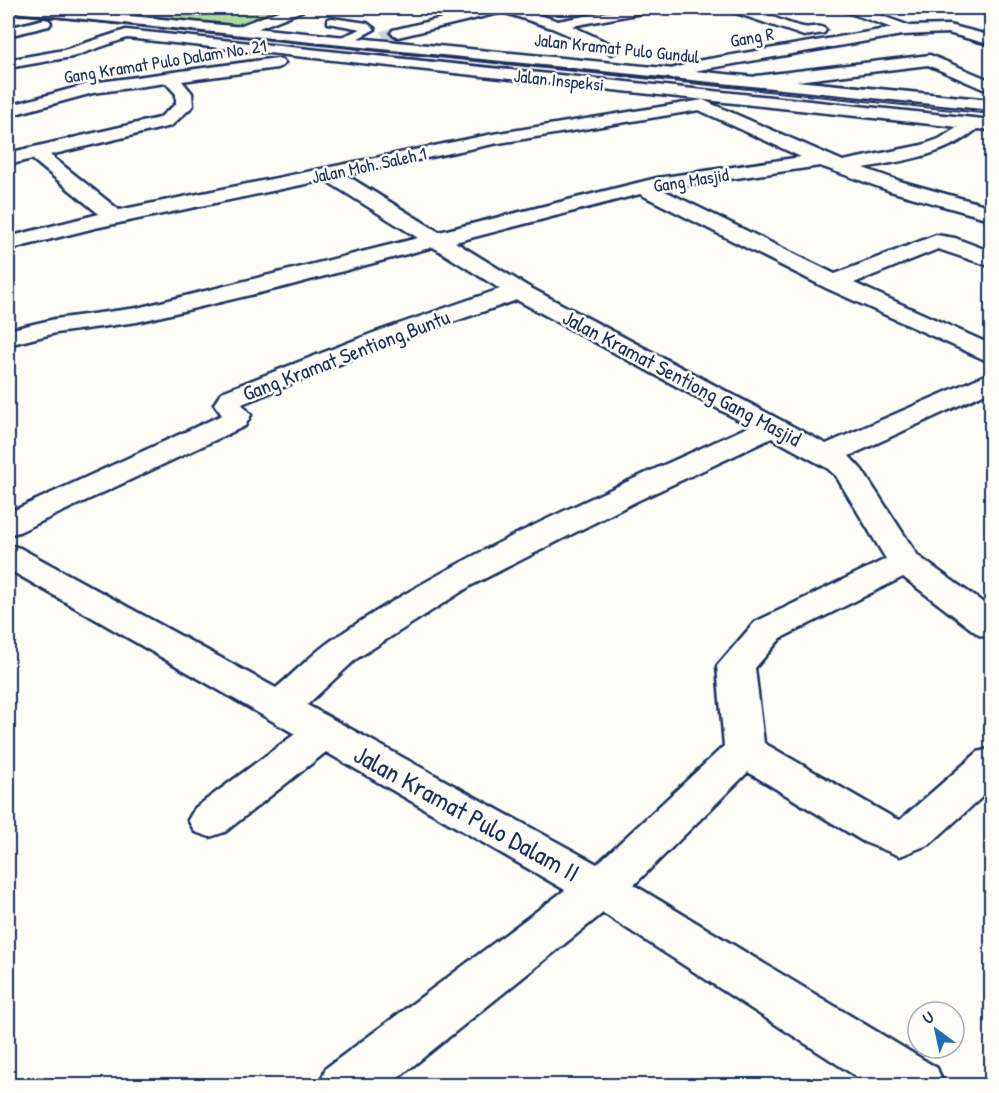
<svg xmlns="http://www.w3.org/2000/svg" width="999" height="1093" viewBox="0 0 999 1093" font-family="'Patrick Hand',sans-serif">
  <style>
    .green { fill: #aadb9c; stroke: #62857d; stroke-width: 1.5 }
    .lines { fill: none; stroke-linecap: round; stroke-linejoin: round }
    .street-tunnel { stroke: #d0d3d8; stroke-width: 14; stroke-dasharray: 14 8; stroke-linecap: butt }
    .lane-casing { stroke: #1b2f5e; stroke-width: 5 }
    .street-casing { stroke: #1b2f5e; stroke-width: 5 }
    .secondary-casing { stroke: #1b2f5e; stroke-width: 5 }
    .lane { fill: #fdfcf7; fill-rule: evenodd }
    .street { fill: #fdfcf7; fill-rule: evenodd }
    .secondary { fill: #fdfcf7; fill-rule: evenodd }
    .rail { stroke: #1b2f5e; stroke-width: 2 }
    .labels { text-anchor: middle; dominant-baseline: central; stroke-width: 5; stroke-linejoin: round; paint-order: stroke }
    .far-street-label { font-size: 18px; fill: #1b2f5e; stroke: #fdfcf7 }
    .street-label { font-size: 21px; fill: #1b2f5e; stroke: #fdfcf7 }
    .near-street-label { font-size: 26px; fill: #1b2f5e; stroke: #fdfcf7 }
  </style>
  <rect width="100%" height="100%" fill="#fdfcf7"/>
  <filter id="ink" filterUnits="userSpaceOnUse"><feTurbulence type="fractalNoise" baseFrequency=".0167" numOctaves="2"/><feDisplacementMap in="SourceGraphic" scale="12" xChannelSelector="R" yChannelSelector="G"/><feConvolveMatrix kernelMatrix="1 2 1 2 8 2 1 2 1" color-interpolation-filters="sRGB"/></filter>
  <g filter="url(#ink)">
    <!-- green -->
    <path class="green" d="M145,8H285L245,27L123,13Z"/>
    <g class="lines">
      <!-- street-tunnel -->
      <path class="street-tunnel" d="M383,38L398,33"/>
      <defs>
        <g id="lane">
          <path d="M92,8H106L81,18L75,15Z"/>
          <path d="M332,18L367,23L375,29L349,43H341V37L361,29L328,23V19Z"/>
        </g>
        <g id="street">
          <path d="M286,8H304L302,11L244,34H234L232,31L234,28Z"/>
          <path d="M484,8H517L558,21L628,8H654L647,12L572,26L617,47L619,50L612,54L552,28L503,12L398,37L391,33L393,30Z"/>
          <path d="M728,8C755,5 777,22 803,27C812,29 819,23 826,30L824,33L804,36L730,11Z"/>
          <path d="M843,8H860L910,26L949,25L992,36V45L948,33L902,35L699,70L671,79L663,74L665,71L697,61L892,28L844,11Z"/>
          <path d="M44,19L49,20L51,23L49,26L8,36V28Z"/>
          <path d="M126,30L992,120V130L977,129C945,156 903,161 863,168L903,182L992,207V217L986,218L890,191L820,166L661,189L835,274L936,235L955,238L992,252V267L938,249L854,283L992,345V363L826,288L640,194L455,242L527,286L826,444L992,372V390L849,456L862,470L918,556L992,609V639L979,635L903,577L781,638L755,668L764,743L894,818L900,820L978,752L992,748V788L930,844L900,856L864,842L748,772L634,885L937,1068L944,1086H871L603,913L388,1086H319L326,1068L565,890L326,752L225,832L210,837L195,832L188,820L195,808L295,734L8,569V545L20,548L276,688C294,673 312,654 332,640C461,552 608,491 750,426L517,300L391,343L242,404L251,415L245,426L19,532L8,535V513L222,415L214,404L222,392L373,333L500,289L433,247L284,287L137,322L56,333L8,345V330L55,319L137,308L418,238L325,180L95,228L8,250V237L99,214L32,159L8,165V153L159,118L176,104V94L166,83L93,93L8,116V106L92,83L277,58L282,60L285,63L282,66L277,68L182,81L192,93L193,106L171,126L50,155L119,210L493,134L703,100L843,161L922,145L939,139L958,127L127,38L72,57L8,68V60L64,50ZM699,110L801,157L657,178L439,232L346,175L493,144ZM772,438L827,468L836,476L886,559L755,622L717,666L724,746L597,864L307,705L356,659L472,585L637,501Z"/>
          <path d="M930,55L992,81V90L983,89L928,65L756,86L748,81L756,76Z"/>
        </g>
        <path id="secondary" d="M8,8H49L992,100V110L13,12L8,11Z"/>
      </defs>
      <!-- lane casing -->
      <use href="#lane" class="lane-casing"/>
      <!-- street casing -->
      <use href="#street" class="street-casing"/>
      <!-- secondary casing -->
      <use href="#secondary" class="secondary-casing"/>
      <!-- lane -->
      <use href="#lane" class="lane"/>
      <!-- street -->
      <use href="#street" class="street"/>
      <!-- secondary -->
      <use href="#secondary" class="secondary"/>
      <!-- rail -->
      <path class="rail" d="M8,13L992,114"/>
    </g>
  </g>
  <g class="labels">
    <!-- far-street labels -->
    <g class="far-street-label">
      <text transform="translate(752 37) rotate(-10)">Gang R</text>
      <text transform="translate(617 48) rotate(6)">Jalan Kramat Pulo Gundul</text>
      <text transform="translate(165 61) rotate(-9)">Gang Kramat Pulo Dalam No. 21</text>
      <text transform="translate(559 80) rotate(6)">Jalan Inspeksi</text>
      <text transform="translate(369 165) rotate(-12)">Jalan Moh. Saleh 1</text>
      <text transform="translate(691 180) rotate(-9)">Gang Masjid</text>
    </g>
    <!-- street labels -->
    <g class="street-label">
      <text transform="translate(346 355) rotate(-21)">Gang Kramat Sentiong Buntu</text>
      <text transform="translate(682 378) rotate(28)">Jalan Kramat Sentiong Gang Masjid</text>
    </g>
    <!-- near-street labels -->
    <g class="near-street-label">
      <text transform="translate(467 813) rotate(29)">Jalan Kramat Pulo Dalam II</text>
    </g>
  </g>
  <!-- margin -->
  <rect width="999" height="1093" fill="none" stroke="#fdfcf7" stroke-width="30"/>
  <rect x="15" y="15" width="969" height="1063" fill="none" stroke="#1b2f5e" stroke-width="2" filter="url(#ink)"/>
  <!-- north arrow -->
  <g transform="translate(936 1030) rotate(327)"><circle r="28" fill="#fdfcf7" stroke="#a3aaba" stroke-width="1.5"/>
  <path d="M0-4.5L10 22L0 15L-10 22Z" fill="#1f6fb2"/>
  <text y="-9" font-size="16" font-weight="bold" text-anchor="middle" fill="#1b2f5e">U</text>
  </g>
</svg>
